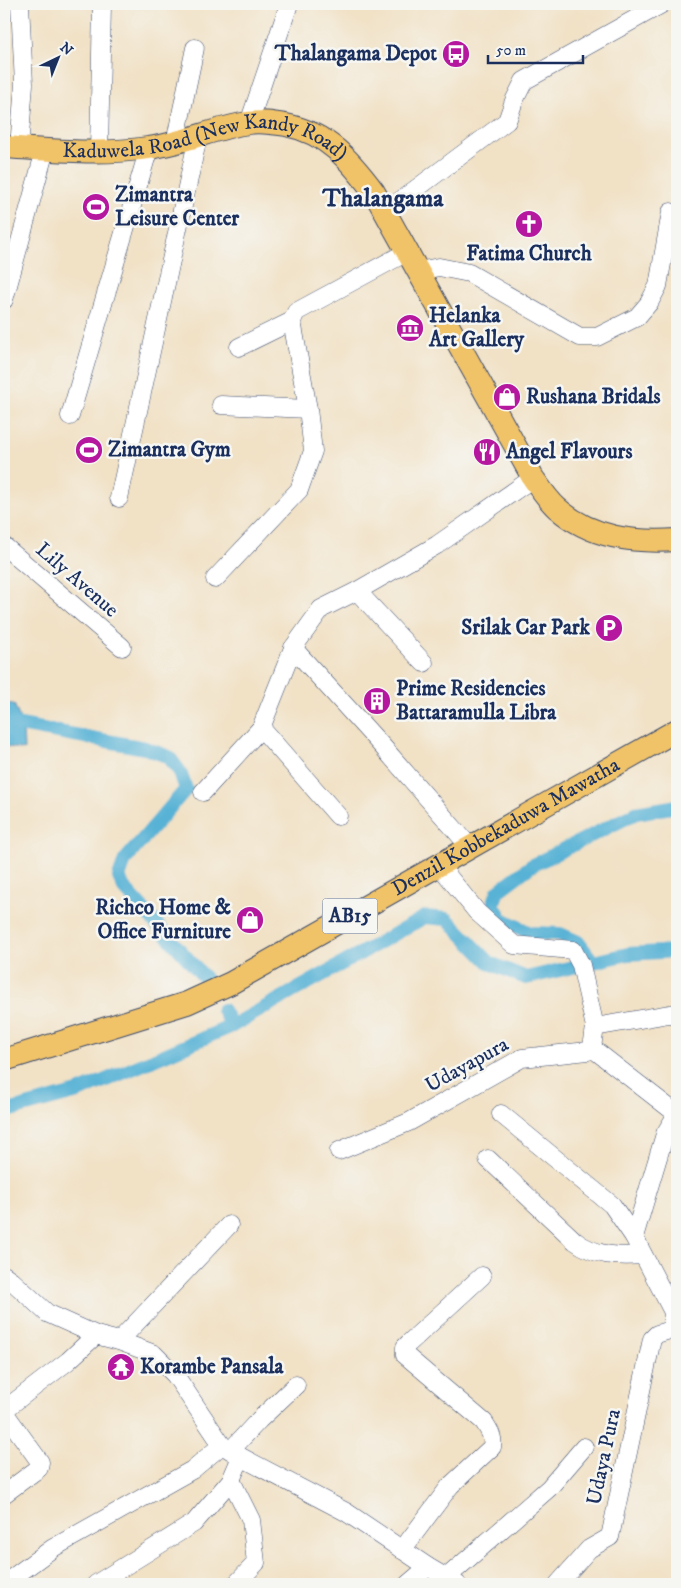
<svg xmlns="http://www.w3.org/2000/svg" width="681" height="1588" viewBox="0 0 681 1588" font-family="'IM FELL DW Pica',serif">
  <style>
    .water { fill: #58b2d5; stroke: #3a709a }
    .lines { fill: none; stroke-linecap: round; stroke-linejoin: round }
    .canal { stroke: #58b2d5; stroke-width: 14 }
    .minor-casing { stroke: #3b4a6d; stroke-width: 19 }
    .major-casing { stroke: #3b4a6d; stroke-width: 24 }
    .minor { stroke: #fff; stroke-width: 18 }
    .major { stroke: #f1c369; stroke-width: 22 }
    .labels { text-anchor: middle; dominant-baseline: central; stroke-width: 5; stroke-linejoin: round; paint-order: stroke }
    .shield { fill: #f6f6f2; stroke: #5d6b8a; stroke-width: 1 }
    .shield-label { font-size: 20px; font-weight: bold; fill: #1b2f5e }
    .poi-label { font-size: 21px; font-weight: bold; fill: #1b2f5e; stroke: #f6f6f2; text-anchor: start }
    .street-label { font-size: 21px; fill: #1b2f5e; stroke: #f6f6f2 }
    .quarter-label { font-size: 24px; font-weight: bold; fill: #1b2f5e; stroke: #f6f6f2 }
  </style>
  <rect width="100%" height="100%" fill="#f6f6f2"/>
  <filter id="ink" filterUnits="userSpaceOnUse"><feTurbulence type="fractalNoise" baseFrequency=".02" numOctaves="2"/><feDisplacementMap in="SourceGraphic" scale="10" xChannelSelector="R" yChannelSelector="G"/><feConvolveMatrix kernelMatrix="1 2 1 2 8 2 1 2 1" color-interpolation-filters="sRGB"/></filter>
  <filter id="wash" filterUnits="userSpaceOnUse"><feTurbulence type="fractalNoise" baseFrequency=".0096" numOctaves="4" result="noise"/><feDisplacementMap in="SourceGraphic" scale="20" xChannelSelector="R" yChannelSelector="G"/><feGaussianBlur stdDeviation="1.12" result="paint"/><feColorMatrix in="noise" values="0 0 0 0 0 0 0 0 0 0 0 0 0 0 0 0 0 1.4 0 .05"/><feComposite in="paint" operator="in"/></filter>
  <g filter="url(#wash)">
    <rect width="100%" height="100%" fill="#f1e1c5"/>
    <!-- water -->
    <path class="water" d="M4,703L14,704L23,726L24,750L4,746Z"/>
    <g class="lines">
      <!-- canal -->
      <g class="canal">
        <path d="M4,722L145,748L169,757L180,772L186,789L125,860L119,877L124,888L205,978"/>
        <path d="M593,962L578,942L560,934L530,933L502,919L493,905L498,891L531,866L636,813L677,806"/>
        <path d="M223,1010L232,1026"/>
        <path d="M4,1112L78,1092L232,1026L425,917L447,919L490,963L526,978L628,954L677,951"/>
      </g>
    </g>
  </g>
  <g filter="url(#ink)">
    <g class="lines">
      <defs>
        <g id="minor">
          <path d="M249,123L289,4"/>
          <path d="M175,143L195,48"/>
          <path d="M19,148L24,84L20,4"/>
          <path d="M99,152L102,4"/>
          <path d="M385,212L507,121L514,101L524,81L662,4"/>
          <path d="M418,271L439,267L469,273L580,337H597L637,317L649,303L658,286L671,212"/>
          <path d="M4,300L45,150"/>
          <path d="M239,347L292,321"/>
          <path d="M221,405L308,409"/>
          <path d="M70,416L149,148"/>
          <path d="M119,498L198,137"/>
          <path d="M4,546L122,647"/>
          <path d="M215,579L299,490L313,451L308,409L292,321L296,312L407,252"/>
          <path d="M357,591L424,663"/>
          <path d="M293,648L383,747L470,847"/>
          <path d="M261,728L338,816"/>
          <path d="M203,792L261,728L293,648L321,609L357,591L437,545L533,478"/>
          <path d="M595,1027L669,1014H677"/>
          <path d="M592,1048L677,1114"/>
          <path d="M501,1114L612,1205L634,1237L673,1312V1329L677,1330"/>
          <path d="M339,1151L409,1122L522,1058L588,1051L592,1048L595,1027L581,965L573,950L514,945L477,912L439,865"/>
          <path d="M488,1159L575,1241C595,1256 618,1257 643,1255"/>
          <path d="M634,1237L665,1134L677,1114"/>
          <path d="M4,1275L11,1280L47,1313L96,1335L119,1341L154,1354L175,1375L222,1445L241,1457L346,1512L428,1567L457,1584"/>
          <path d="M119,1341L229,1225"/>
          <path d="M4,1410L68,1361L96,1335"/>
          <path d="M4,1412L40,1462L39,1468L4,1494"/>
          <path d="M231,1450L259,1420L296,1385"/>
          <path d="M231,1480L251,1520L256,1563L236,1584"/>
          <path d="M402,1550L450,1486L492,1447C494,1437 489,1430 484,1422L405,1355V1347L409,1343L482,1276"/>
          <path d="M446,1578L549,1488L584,1447"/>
          <path d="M4,1584L53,1548L192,1470L222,1445"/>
          <path d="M96,1584L194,1523L231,1480L241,1457"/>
          <path d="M408,1584L428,1567"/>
          <path d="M558,1584L589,1549L610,1537L652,1339L657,1334L673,1329"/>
        </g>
        <g id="major">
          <path id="s1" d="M4,147C52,150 100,155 148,148C182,144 214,128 248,123C260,121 273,123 286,125C327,133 350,160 374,192L533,478C541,489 548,500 557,508C591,538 634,543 677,540"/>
          <path id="s2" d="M4,1060L187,1003L231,983L677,730"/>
        </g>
      </defs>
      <!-- minor casing -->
      <use href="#minor" class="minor-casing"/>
      <!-- major casing -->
      <use href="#major" class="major-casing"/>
      <!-- minor -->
      <use href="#minor" class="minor"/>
      <!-- major -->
      <use href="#major" class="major"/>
    </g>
  </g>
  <!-- icons -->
  <defs>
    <symbol id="bus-disc" viewBox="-11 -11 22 22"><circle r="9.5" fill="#b5179e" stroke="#f6f6f2"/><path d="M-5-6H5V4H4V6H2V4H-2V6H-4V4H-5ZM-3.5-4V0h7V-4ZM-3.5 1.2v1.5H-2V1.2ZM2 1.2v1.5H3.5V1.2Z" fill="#fff"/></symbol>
    <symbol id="stadium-disc" viewBox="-11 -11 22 22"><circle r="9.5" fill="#b5179e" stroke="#f6f6f2"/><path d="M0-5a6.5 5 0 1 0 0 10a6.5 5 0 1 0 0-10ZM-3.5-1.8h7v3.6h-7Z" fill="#fff"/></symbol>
    <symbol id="church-disc" viewBox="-11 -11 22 22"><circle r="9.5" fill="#b5179e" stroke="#f6f6f2"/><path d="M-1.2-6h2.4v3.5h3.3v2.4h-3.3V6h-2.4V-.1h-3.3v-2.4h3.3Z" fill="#fff"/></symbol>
    <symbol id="museum-disc" viewBox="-11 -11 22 22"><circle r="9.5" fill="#b5179e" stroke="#f6f6f2"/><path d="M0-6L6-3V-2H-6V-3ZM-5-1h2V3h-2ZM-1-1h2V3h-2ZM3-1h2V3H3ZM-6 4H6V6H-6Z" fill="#fff"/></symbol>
    <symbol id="shop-disc" viewBox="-11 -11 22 22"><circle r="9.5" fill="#b5179e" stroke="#f6f6f2"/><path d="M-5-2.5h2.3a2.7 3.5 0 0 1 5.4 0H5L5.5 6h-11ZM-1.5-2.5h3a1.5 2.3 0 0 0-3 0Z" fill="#fff"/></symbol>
    <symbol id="restaurant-disc" viewBox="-11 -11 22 22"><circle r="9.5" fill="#b5179e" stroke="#f6f6f2"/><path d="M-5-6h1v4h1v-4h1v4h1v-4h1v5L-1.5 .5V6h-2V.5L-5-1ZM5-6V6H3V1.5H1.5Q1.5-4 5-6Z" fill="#fff"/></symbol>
    <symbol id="parking-disc" viewBox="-11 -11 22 22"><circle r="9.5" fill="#b5179e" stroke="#f6f6f2"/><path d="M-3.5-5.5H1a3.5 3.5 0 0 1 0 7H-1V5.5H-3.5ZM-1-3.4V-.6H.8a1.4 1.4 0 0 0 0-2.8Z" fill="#fff"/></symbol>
    <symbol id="building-disc" viewBox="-11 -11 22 22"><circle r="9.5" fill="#b5179e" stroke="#f6f6f2"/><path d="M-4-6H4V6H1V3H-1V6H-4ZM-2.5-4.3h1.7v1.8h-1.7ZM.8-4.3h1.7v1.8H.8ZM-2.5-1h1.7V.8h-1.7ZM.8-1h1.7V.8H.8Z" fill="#fff"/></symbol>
    <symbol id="temple-disc" viewBox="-11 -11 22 22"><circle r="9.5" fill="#b5179e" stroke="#f6f6f2"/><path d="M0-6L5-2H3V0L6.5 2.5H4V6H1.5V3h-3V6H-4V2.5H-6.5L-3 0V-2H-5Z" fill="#fff"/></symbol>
  </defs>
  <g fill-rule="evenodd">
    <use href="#bus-disc" x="440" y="38" width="32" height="32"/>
    <use href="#stadium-disc" x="80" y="191" width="32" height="32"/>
    <use href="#church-disc" x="513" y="208" width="32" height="32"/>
    <use href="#museum-disc" x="394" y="312" width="32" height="32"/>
    <use href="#shop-disc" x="491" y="381" width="32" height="32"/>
    <use href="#stadium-disc" x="73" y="434" width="32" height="32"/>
    <use href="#restaurant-disc" x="471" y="436" width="32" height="32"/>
    <use href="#parking-disc" x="593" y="612" width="32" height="32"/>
    <use href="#building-disc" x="361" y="685" width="32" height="32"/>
    <use href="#shop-disc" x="234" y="904" width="32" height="32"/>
    <use href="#temple-disc" x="105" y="1351" width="32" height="32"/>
  </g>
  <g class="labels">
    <!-- shield labels -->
    <rect class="shield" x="322.5" y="898.5" width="55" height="35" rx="4"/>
    <g class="shield-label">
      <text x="350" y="916">AB15</text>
    </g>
    <!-- poi labels -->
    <g class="poi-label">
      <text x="437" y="54" text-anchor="end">Thalangama Depot</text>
      <text x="115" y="195">Zimantra<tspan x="115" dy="24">Leisure Center</tspan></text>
      <text x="529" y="254" text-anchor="middle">Fatima Church</text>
      <text x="429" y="316">Helanka<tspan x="429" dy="24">Art Gallery</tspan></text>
      <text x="526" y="397">Rushana Bridals</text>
      <text x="108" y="450">Zimantra Gym</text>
      <text x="506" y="452">Angel Flavours</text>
      <text x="590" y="628" text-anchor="end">Srilak Car Park</text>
      <text x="396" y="689">Prime Residencies<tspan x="396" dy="24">Battaramulla Libra</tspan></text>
      <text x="231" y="908" text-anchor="end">Richco Home &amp;<tspan x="231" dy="24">Office Furniture</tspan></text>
      <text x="140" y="1367">Korambe Pansala</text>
    </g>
    <!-- street labels -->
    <g class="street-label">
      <text stroke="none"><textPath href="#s1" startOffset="206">Kaduwela Road (New Kandy Road)</textPath></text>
      <text transform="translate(77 580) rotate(41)">Lily Avenue</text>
      <text stroke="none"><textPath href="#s2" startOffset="556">Denzil Kobbekaduwa Mawatha</textPath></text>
      <text transform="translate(467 1065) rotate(-29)">Udayapura</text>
      <text transform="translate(604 1457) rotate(-78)">Udaya Pura</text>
    </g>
    <!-- quarter labels -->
    <g class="quarter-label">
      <text x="383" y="199">Thalangama</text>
    </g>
  </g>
  <!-- margin -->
  <rect width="681" height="1588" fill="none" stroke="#f6f6f2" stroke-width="20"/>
  <!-- north arrow -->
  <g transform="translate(58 58) rotate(43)" stroke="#f6f6f2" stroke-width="4" paint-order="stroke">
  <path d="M0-4L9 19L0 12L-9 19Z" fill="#1b2f5e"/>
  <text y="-8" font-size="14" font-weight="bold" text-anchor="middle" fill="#1b2f5e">N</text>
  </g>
  <!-- scale -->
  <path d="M488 55v8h95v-8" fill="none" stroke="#1b2f5e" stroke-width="2.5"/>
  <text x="496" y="55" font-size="15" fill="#1b2f5e" stroke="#f6f6f2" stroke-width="4" paint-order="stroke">50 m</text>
</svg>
